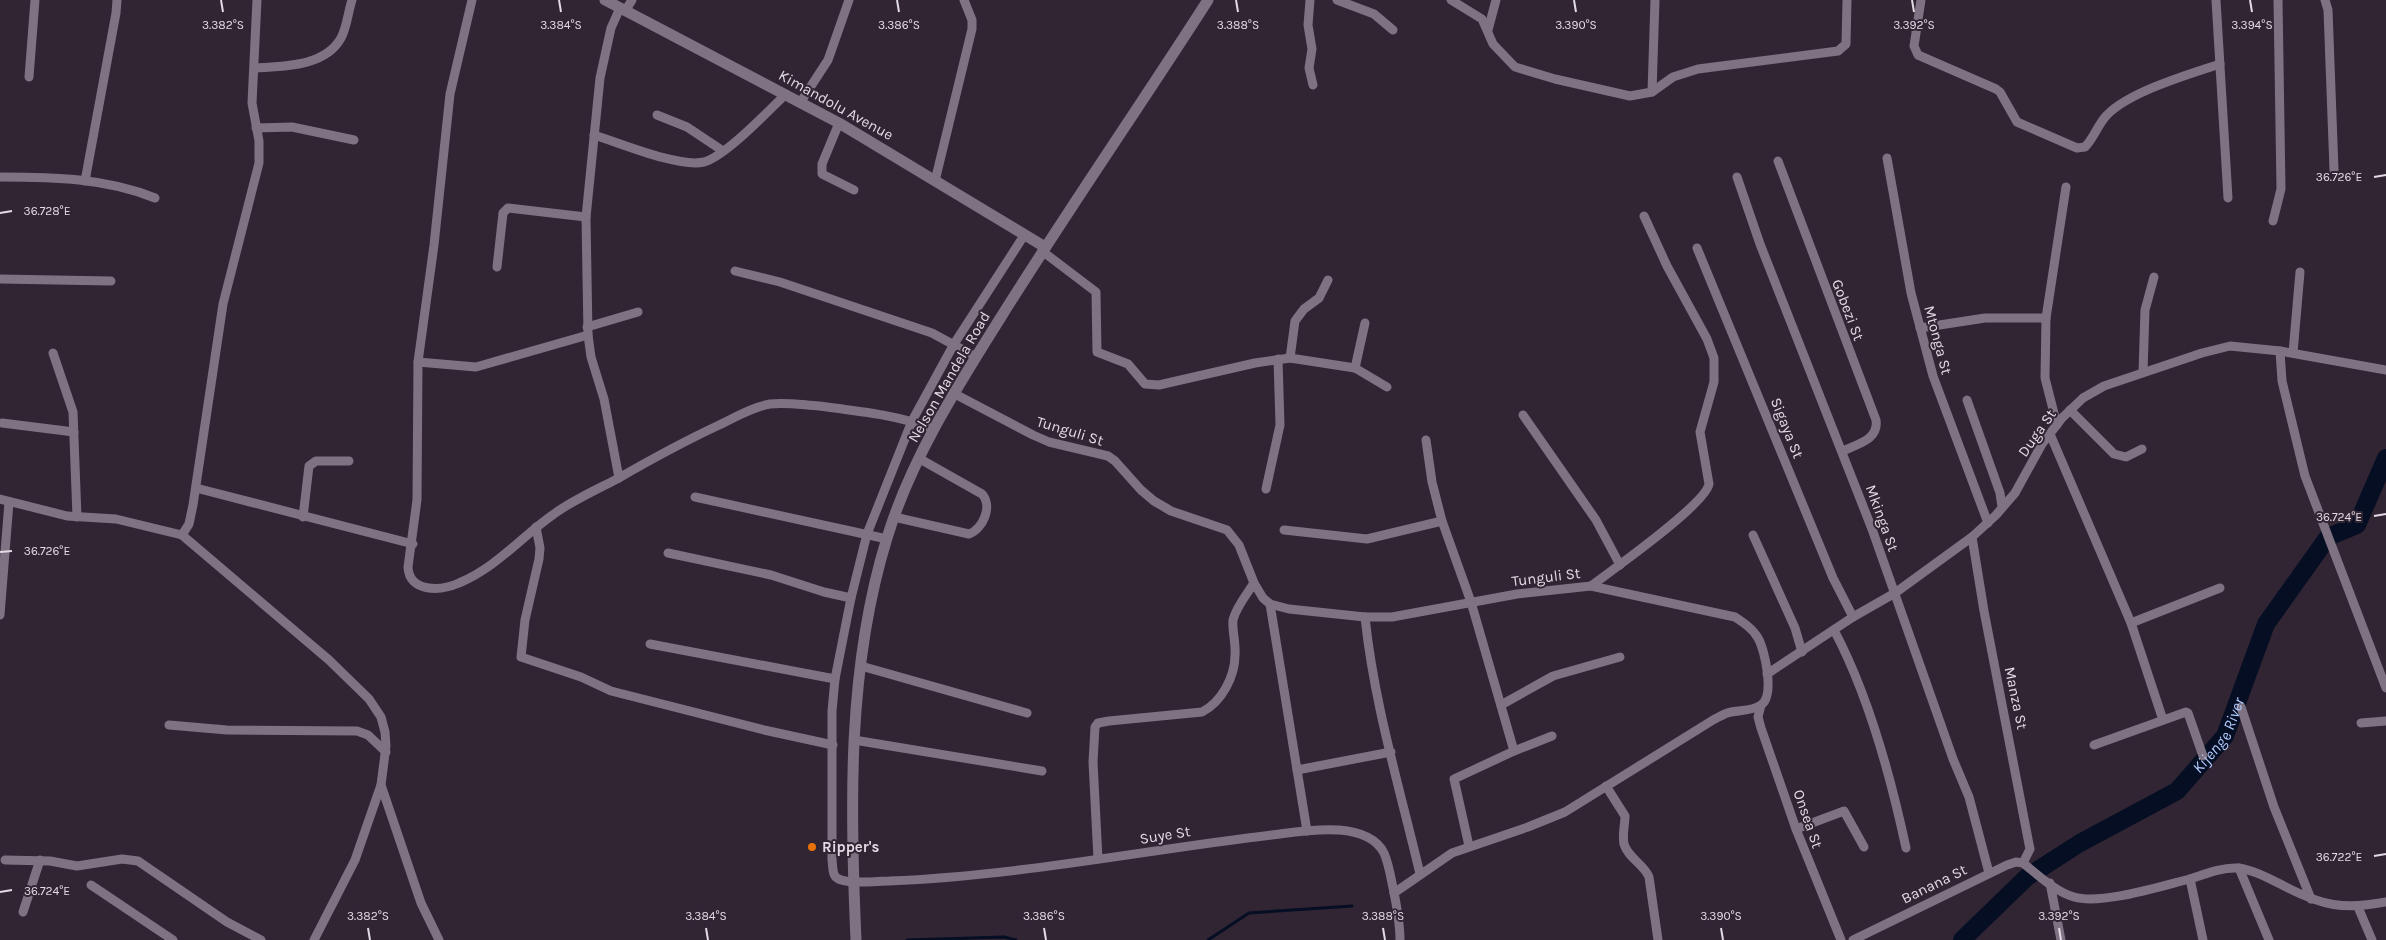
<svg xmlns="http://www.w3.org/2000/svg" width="2386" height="940" viewBox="0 0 2386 940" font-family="Karla,sans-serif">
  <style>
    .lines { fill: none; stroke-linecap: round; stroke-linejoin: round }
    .stream { stroke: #050e23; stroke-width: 3 }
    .river { stroke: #050e23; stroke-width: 18 }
    .street { stroke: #7f7283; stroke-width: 9 }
    .secondary { stroke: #7f7283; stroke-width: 11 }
    .ticks { fill: none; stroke: #e2dbe4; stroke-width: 2 }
    .food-dot { fill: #e8710a; stroke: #312534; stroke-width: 2 }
    .labels { text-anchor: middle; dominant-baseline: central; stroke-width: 4; stroke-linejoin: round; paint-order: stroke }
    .street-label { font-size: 15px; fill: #e2dbe4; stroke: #312534 }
    .poi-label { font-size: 15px; font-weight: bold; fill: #e2dbe4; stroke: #312534; text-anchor: start }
    .water-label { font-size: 16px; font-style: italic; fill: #b1ccfe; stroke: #312534 }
    .ticks-label { font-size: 12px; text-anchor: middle; fill: #e2dbe4; stroke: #312534; stroke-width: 4; stroke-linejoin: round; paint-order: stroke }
  </style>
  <rect width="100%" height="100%" fill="#312534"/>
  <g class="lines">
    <!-- stream -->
    <g class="stream">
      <path d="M907,940L1004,937L1016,940"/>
      <path d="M1208,940L1249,913L1352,906"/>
    </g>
    <!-- river -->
    <path class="river" id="s1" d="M1962,940L2027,877L2080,843L2177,791L2225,736L2266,624L2328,537L2357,525L2386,458"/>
    <!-- street -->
    <g class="street">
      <path d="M472,0L450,94L434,245L418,362L417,500L408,567C409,593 441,591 459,583C496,568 522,536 554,514C573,500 596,490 617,479C650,460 683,442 717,426C734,418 752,407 770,404C786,402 803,405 819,406C858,411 898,415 934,429"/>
      <path d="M1310,0L1308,25L1312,49L1309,68L1313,85"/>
      <path d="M1337,0L1374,14L1393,30"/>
      <path d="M1451,0L1482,19L1493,44L1515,67L1555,79L1630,96L1652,92L1673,77L1698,69L1838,51L1846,44L1847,0"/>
      <path d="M1921,0L1914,46L1918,55L1996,89L2000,92L2017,122L2077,148L2085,147C2094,138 2098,124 2107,115C2129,92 2189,74 2220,64"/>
      <path d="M2216,0L2228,198"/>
      <path d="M2325,0L2328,10L2334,170"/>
      <path d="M625,11L632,0"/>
      <path d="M1488,30L1496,0"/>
      <path d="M255,68C283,66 325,67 341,38C347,27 348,12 352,0"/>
      <path d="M29,77L35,0"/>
      <path d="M1652,92L1655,0"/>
      <path d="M800,103L828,60L849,0"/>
      <path d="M657,115L687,127L723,151"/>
      <path d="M839,123L822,164V174L854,190"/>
      <path d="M256,128L292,127L354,140"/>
      <path d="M594,135C620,143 679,168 704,162C726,156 769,110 786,94"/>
      <path d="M1887,158L1911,293L1933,376L1988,523"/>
      <path d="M1778,161L1876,420C1879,440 1857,444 1843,451"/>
      <path d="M0,177C53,177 106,178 155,198"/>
      <path d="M1737,177L1760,244L1872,529L1953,759L1969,797L1989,873"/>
      <path d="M85,181L116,13L117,0"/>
      <path d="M935,181L972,29V20L964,0"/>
      <path d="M2273,221L2281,189L2278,0"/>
      <path d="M1025,234L954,344L912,421L867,534L851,598L835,679L832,711V860C833,866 832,875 837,878C847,885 877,881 889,881C1018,876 1145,850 1272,835C1304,831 1366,819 1384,853C1388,862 1390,873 1392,883C1396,902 1400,920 1400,940"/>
      <path d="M1697,248L1833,578L1853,617"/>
      <path d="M1042,251L1096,292L1097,352L1128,364L1145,384L1159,385L1255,363L1290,358L1355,368L1387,387"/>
      <path d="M497,267L503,213L508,208L586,217"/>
      <path d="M735,271L780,282L932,333L976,357"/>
      <path d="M0,279L111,281"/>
      <path d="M587,327L638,312"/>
      <path d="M1920,328L1985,318H2046"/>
      <path d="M2280,351L2282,381L2305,476L2386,688"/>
      <path d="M53,353L73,412L77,517"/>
      <path d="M2293,353L2300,272"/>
      <path d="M1290,358L1295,321L1304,309L1319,298L1328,280"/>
      <path d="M418,362L476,367L588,335"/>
      <path d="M1355,368L1365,323"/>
      <path d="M2143,372L2145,310L2154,277"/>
      <path d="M953,393L1033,435L1049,442L1108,456L1115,461L1141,490L1154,501L1171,511L1227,530L1239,545L1254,583L1263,598L1270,604L1289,609L1365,617H1392L1517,594L1591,586L1735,617C1744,623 1753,629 1758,638C1765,650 1775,696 1761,705C1753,711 1740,710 1731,712C1725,713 1719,717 1713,720L1565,812L1528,827L1452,853L1394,893"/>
      <path d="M1967,400L2000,493L2002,507"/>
      <path d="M2070,410L2114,454L2126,457L2142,449"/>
      <path d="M1523,415L1596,520L1620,565"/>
      <path d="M2,423L74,432"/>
      <path d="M2057,425L2045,378L2046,318L2066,187"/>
      <path d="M2050,434L2131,623L2163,720"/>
      <path d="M1426,440L1432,482L1442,521L1471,602L1514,751"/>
      <path d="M619,478L604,399L591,357L588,335L586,217L600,78L611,28L620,8"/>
      <path d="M196,488L413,544"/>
      <path d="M1266,489L1280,425L1278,359"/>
      <path d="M695,497L887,539"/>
      <path d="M0,499L67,516L116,519L182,535L329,660L369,699L381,717L385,732L386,746L381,785L355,860L314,940"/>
      <path d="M303,517L309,466L316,461H349"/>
      <path d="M894,517L969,534C983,529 993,506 982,494L920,459"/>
      <path d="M536,527L540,548L539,559L525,620L521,657L581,677L611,691L764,730L833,745"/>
      <path d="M1284,530L1367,539L1442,521"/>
      <path d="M182,535L189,524L193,505L223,304L259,163V141L252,103L257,0"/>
      <path d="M1753,535L1795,628L1802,652"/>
      <path d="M1972,537L1984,611L2028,839L2030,849L2023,863"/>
      <path d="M668,553L771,575L824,592L851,598"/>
      <path d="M1591,586C1612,570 1705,505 1709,484L1700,432L1714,382V358L1707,339L1667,266L1644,216"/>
      <path d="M1270,604L1307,831"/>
      <path d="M0,615L9,502"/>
      <path d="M1365,617C1374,704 1400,789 1420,874"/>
      <path d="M2131,623L2220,588"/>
      <path d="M1834,630C1868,694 1891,778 1906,848"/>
      <path d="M650,644L835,679"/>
      <path d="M861,666L1027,713"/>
      <path d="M1767,674L1853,617L1895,593L1972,537L1996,515L2015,493L2042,444L2062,418L2083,398L2104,386L2202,353L2230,346L2280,351L2386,370"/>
      <path d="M1501,705L1553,676L1620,657"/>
      <path d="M1761,705L1758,717L1761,728L1796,829L1841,940"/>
      <path d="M2241,707L2274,807L2311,899"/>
      <path d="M2361,723L2386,721"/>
      <path d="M169,725L227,730L357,731L368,735L386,752"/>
      <path d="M854,740L1042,771"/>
      <path d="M2094,745L2186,712L2188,713L2203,756"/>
      <path d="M1297,770L1391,752"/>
      <path d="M381,785L421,903L439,940"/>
      <path d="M1606,786L1625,816C1625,825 1622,834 1624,844C1628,858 1644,864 1649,877L1658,940"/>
      <path d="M1796,829L1844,811L1864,847"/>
      <path d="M1469,846L1454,779L1514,751L1552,736"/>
      <path d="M1098,859L1093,762L1095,727L1098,723L1109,721L1202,712C1222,702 1235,676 1235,655C1236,643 1232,631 1233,620C1236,607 1247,594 1254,583"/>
      <path d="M5,860L50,861L77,866L122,859L138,861L227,922L261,940"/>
      <path d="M2239,868L2269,940"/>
      <path d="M2190,879L2203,940"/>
      <path d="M2050,883L2061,940"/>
      <path d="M91,885L173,940"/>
      <path d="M2358,907L2372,940"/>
      <path d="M23,912L40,860"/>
      <path d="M1853,940L2007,865L2016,862L2023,863C2038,875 2056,892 2074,897C2102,905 2161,886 2190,879C2205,874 2222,867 2238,868C2254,870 2270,879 2284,886C2322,906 2344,910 2386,902"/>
    </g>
    <!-- secondary -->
    <g class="secondary">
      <path d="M605,0L839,123L1045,247"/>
      <path d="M856,940C850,807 847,667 887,538C911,459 957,387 1001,317C1068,210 1140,106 1208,0"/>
    </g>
  </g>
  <!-- ticks -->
  <path class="ticks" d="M221,0L223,12M559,0L561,12M897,0L899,12M1236,0L1238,12M1574,0L1576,12M1912,0L1914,12M2250,0L2252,12M2374,177L2386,175M0,213L12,211M2374,516L2386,514M0,552L12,551M2374,856L2386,854M0,892L12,890M368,928L370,940M706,928L708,940M1044,928L1046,940M1383,928L1385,940M1721,928L1723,940M2059,928L2061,940"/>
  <!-- markers -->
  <circle class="food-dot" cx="812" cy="847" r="5"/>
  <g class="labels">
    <!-- street labels -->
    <g class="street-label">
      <text transform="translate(836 105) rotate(29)">Kimandolu Avenue</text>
      <text transform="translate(1848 310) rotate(69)">Gobezi St</text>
      <text transform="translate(1938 340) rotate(75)">Mtonga St</text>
      <text transform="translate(949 377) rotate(-60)">Nelson Mandela Road</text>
      <text transform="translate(1787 428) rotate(68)">Sigaya St</text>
      <text transform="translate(1070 431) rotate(17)">Tunguli St</text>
      <text transform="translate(2037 433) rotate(-55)">Duga St</text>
      <text transform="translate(1882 518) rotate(70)">Mkinga St</text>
      <text transform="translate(1546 577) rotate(-7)">Tunguli St</text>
      <text transform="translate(2016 698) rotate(78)">Manza St</text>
      <text transform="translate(1808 819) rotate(71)">Onsea St</text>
      <text transform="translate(1165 835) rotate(-9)">Suye St</text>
      <text transform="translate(1934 884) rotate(-26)">Banana St</text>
    </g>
    <!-- poi labels -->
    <g class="poi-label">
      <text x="822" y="847">Ripper's</text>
    </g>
    <!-- water labels -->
    <g class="water-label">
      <text stroke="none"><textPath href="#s1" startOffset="334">Kijenge River</textPath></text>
    </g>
  </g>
  <g class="ticks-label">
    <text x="223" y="29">3.382°S</text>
    <text x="561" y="29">3.384°S</text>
    <text x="899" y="29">3.386°S</text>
    <text x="1238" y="29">3.388°S</text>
    <text x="1576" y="29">3.390°S</text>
    <text x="1914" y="29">3.392°S</text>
    <text x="2252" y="29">3.394°S</text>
    <text x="2339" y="181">36.726°E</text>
    <text x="47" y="215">36.728°E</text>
    <text x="2339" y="521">36.724°E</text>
    <text x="47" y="555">36.726°E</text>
    <text x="2339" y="861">36.722°E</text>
    <text x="47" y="895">36.724°E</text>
    <text x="368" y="920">3.382°S</text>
    <text x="706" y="920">3.384°S</text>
    <text x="1044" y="920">3.386°S</text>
    <text x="1383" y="920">3.388°S</text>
    <text x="1721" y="920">3.390°S</text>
    <text x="2059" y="920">3.392°S</text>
  </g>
</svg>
